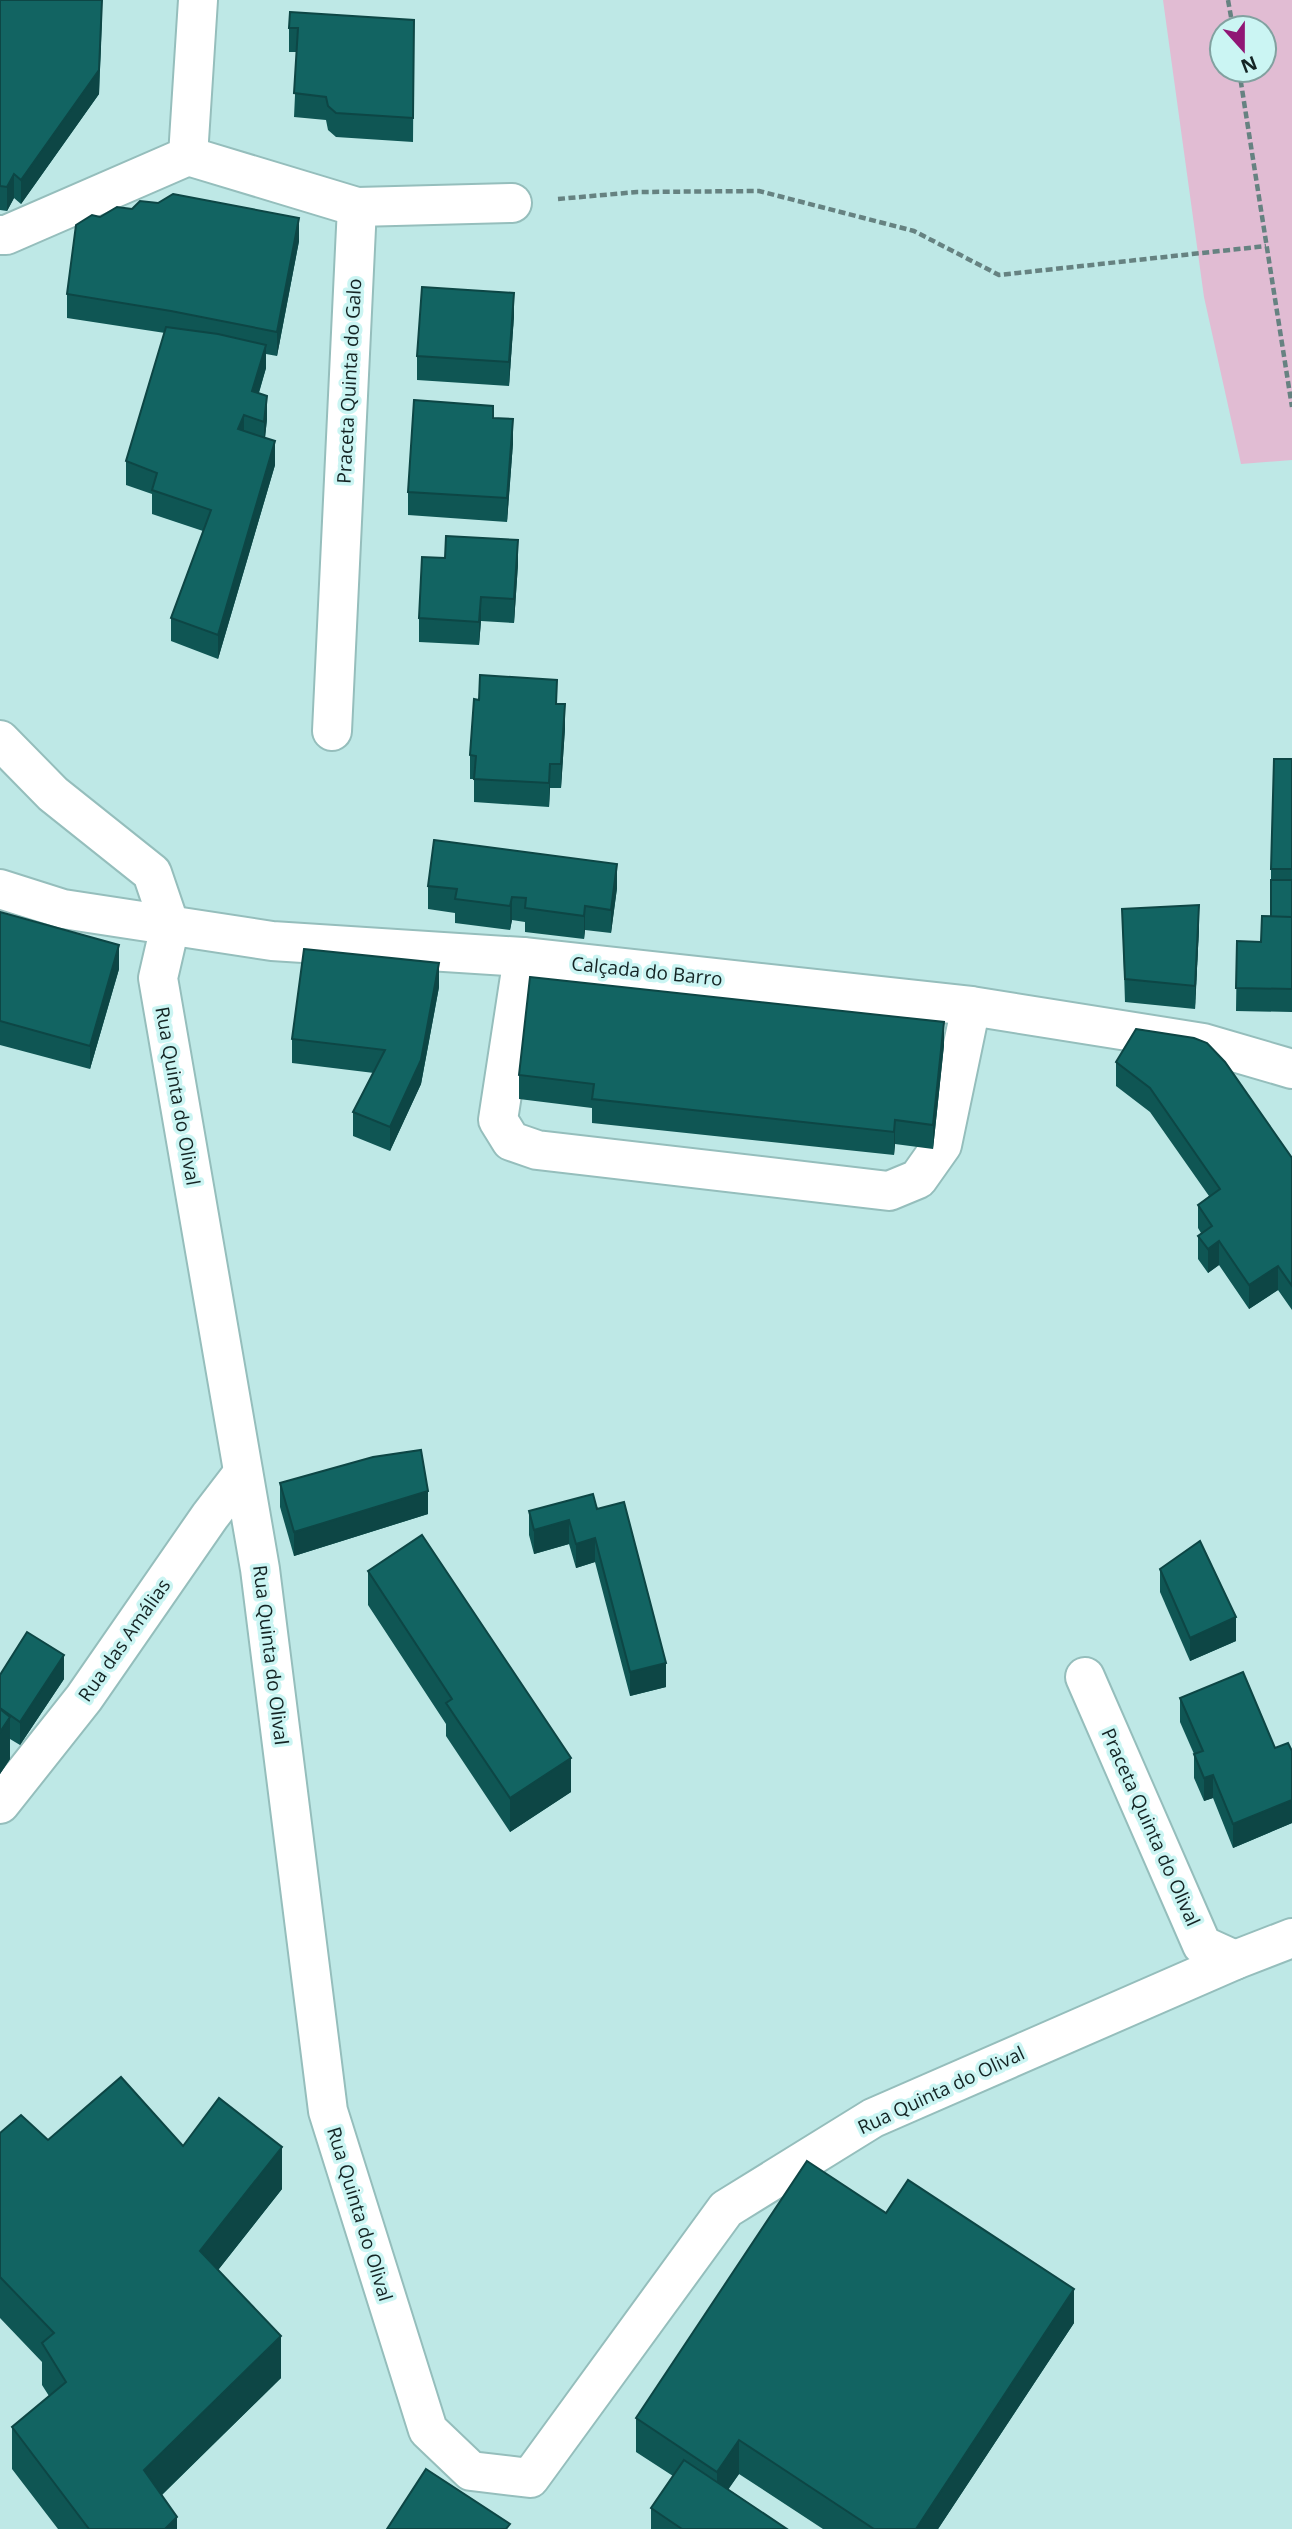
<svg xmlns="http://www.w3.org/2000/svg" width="1292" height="2529" viewBox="0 0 1292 2529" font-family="'Open Sans',sans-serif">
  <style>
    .green { fill: #e1bcd3; fill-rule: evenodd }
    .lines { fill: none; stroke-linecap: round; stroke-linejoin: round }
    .minor-casing { stroke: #95bebc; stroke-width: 42 }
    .path { stroke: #668281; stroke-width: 4.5; stroke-dasharray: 7 3.5; stroke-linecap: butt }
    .minor { stroke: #fff; stroke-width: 38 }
    .wall { fill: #0f5654 }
    .shaded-wall { fill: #0d4645 }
    .building { fill: #126462; stroke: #0d4645; stroke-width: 2 }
    .labels { text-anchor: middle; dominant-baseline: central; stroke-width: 7; stroke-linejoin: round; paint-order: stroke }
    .street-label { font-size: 19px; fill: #142424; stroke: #cbf5f3 }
  </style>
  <rect width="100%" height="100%" fill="#bee8e6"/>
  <!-- green -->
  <path class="green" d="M1163,0H1292V460L1241,464L1204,297ZM1222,28H1264V70H1222Z"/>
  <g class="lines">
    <defs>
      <g id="minor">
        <path d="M188,156L357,207L332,731"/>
        <path d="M357,207L512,203"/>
        <path d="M0,235H6L188,156L198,0"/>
        <path d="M0,740L53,794L152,873L170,926L158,978L260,1569L328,2111L428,2430L471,2471L530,2478L726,2209L873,2118L1235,1960L1292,1938"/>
        <path d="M0,889L63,909L272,941L523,957L971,1006L1203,1043L1292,1069"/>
        <path d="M523,957L498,1120L511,1141L537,1150L889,1191L918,1179L942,1145L971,1006"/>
        <path d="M1085,1677L1202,1945L1235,1960"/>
        <path d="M0,1804L84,1698L210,1516L243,1473"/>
      </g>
    </defs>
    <!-- minor casing -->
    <use href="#minor" class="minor-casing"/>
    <!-- path -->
    <g class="path">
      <path d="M1228,0L1233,28"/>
      <path d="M1239,70L1292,407"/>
      <path d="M558,199L637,192L759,191L914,231L999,275L1266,246"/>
    </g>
    <!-- minor -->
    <use href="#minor" class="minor"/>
  </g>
  <!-- wall -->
  <g class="wall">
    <path d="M0,0L102,17L99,94L21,204L14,198L7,211L0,210Z"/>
    <path d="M414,20L413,142L336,137L328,130L326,120L294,117L297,52H289V28Z"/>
    <path d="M100,217L299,241L277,356L266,354V368L259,393L267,419L265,438L275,465L218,659L171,641V618L203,531L152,514V494L126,485V461L165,333L67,318V294Z"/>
    <path d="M514,316L509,386L417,380V356Z"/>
    <path d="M513,443L507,522L408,515V492Z"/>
    <path d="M518,564L514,623L481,621L479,645L419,642V618Z"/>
    <path d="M557,704L565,728L561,788H550L549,807L474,802V779H470V755Z"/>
    <path d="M1292,759V1012L1236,1011L1237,941L1261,942L1271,917V869Z"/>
    <path d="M428,886L617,888L611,933L585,930L584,939L525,932V922L512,920L510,930L455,923V913L428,909Z"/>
    <path d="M1122,909L1199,928L1195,1009L1125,1002Z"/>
    <path d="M0,912L119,969L90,1069L0,1045Z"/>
    <path d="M439,987L421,1084L390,1151L353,1136V1112L374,1073L292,1063V1039Z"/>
    <path d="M944,1045L933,1149L895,1144L894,1155L592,1123V1108L519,1099V1075Z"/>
    <path d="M1116,1062L1292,1158V1310L1278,1290L1249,1309L1219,1265L1208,1273L1198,1259V1236L1201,1233L1198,1228V1205L1209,1196L1150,1112L1116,1086Z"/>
    <path d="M280,1483L428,1514L294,1556L280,1507Z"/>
    <path d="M597,1509L666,1687L630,1696L595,1562L576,1568L569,1544L534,1554L529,1535V1511Z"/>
    <path d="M1160,1569L1236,1641L1190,1661L1160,1592Z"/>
    <path d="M368,1571L571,1792L510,1832L446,1736V1724L368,1605Z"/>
    <path d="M0,1675L64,1679L20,1745L10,1739V1759L0,1774Z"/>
    <path d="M1180,1698L1275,1748L1292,1751V1823L1233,1848L1213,1798L1204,1801L1194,1778V1754L1180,1722Z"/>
    <path d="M0,2133L48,2140L183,2146L282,2189L218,2270L281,2378L162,2495L177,2529H58L12,2469V2427L49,2396L42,2385V2362L0,2318Z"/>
    <path d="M886,2213L1074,2323L938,2529H823L739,2474L728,2489L787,2529H651V2508L673,2476L636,2452V2418Z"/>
  </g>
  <!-- shaded-wall -->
  <g class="shaded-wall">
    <path d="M102,0L99,94L21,204V180Z"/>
    <path d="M14,174V198L7,211V187Z"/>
    <path d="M299,218V241L277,356V332Z"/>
    <path d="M514,293V316L509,386V362Z"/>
    <path d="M266,345V368L252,415V391Z"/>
    <path d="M267,396V419L264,446V422Z"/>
    <path d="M244,415V439L238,429Z"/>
    <path d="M513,419V443L507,522V498Z"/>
    <path d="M275,441V465L218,659V635Z"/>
    <path d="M518,540V564L514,623V599Z"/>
    <path d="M481,597V621L479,645V622Z"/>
    <path d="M565,704V728L561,788V764Z"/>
    <path d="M550,764V788L549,807V783Z"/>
    <path d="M617,864V888L611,933V910Z"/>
    <path d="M512,897V920L510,930V906Z"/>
    <path d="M1199,905V928L1195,1009V986Z"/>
    <path d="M585,906V930L584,939V916Z"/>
    <path d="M119,945V969L90,1069V1046Z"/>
    <path d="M439,963V987L421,1084L390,1151V1127Z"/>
    <path d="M944,1022V1045L933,1149V1125Z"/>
    <path d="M895,1120V1144L894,1155V1132Z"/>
    <path d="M1219,1241V1265L1208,1273V1249Z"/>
    <path d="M1278,1266V1290L1249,1309V1285Z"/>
    <path d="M428,1491V1514L294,1556V1532Z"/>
    <path d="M569,1520V1544L534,1554V1530Z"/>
    <path d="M595,1538V1562L576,1568V1544Z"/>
    <path d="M1236,1617V1641L1190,1661V1638Z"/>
    <path d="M64,1655V1679L20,1745V1722Z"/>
    <path d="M666,1663V1687L630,1696V1672Z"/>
    <path d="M10,1717V1759L0,1774V1732Z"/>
    <path d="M571,1758V1792L510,1832V1798Z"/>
    <path d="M1213,1775V1798L1204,1801V1778Z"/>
    <path d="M1292,1800V1823L1233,1848V1824Z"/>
    <path d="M282,2147V2189L200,2293V2251Z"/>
    <path d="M1074,2289V2323L938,2529H916Z"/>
    <path d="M281,2336V2378L144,2512V2470Z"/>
    <path d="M739,2440V2474L717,2506V2472Z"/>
    <path d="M177,2517V2529H165Z"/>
  </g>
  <!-- building -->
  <g class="building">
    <path d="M0,0H102L99,70L21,180L14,174L7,187L0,186Z"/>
    <path d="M290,12L414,20L413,118L336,113L328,106L326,97L294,93L298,28H289Z"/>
    <path d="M173,194L299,218L277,332L171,311L67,294L76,225L92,215L100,217L117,207L132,209L140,201L158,203Z"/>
    <path d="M422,287L514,293L509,362L417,356Z"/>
    <path d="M166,327L218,334L266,345L252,391L267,396L264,422L244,415L238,429L275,441L218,635L171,618L211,510L152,490L157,473L126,461Z"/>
    <path d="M414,400L493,406V418L513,419L507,498L408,492Z"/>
    <path d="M446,536L518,540L514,599L481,597L479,622L419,618L422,557L445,558Z"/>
    <path d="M480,675L557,680L556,704H565L561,764H550L549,783L474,779L476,756L470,755L474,699L479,700Z"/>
    <path d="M1274,759H1292V869H1271Z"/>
    <path d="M434,840L617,864L611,910L585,906L584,916L525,908L526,898L512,897L510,906L455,899L457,889L428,886Z"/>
    <rect x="1271" y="880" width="21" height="37"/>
    <path d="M1199,905L1195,986L1125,979L1122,909Z"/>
    <path d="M0,912L119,945L90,1046L0,1021Z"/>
    <path d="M1262,916L1292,917V989L1236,988L1237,941L1261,942Z"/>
    <path d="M304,949L439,963L421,1060L390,1127L353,1112L385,1050L292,1039Z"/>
    <path d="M530,977L944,1022L933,1125L895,1120L894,1132L592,1099L594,1084L519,1075Z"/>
    <path d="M1136,1029L1194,1038L1207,1043L1225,1062L1292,1158V1286L1278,1266L1249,1285L1219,1241L1208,1249L1198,1236L1212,1226L1198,1205L1220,1189L1150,1088L1116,1062Z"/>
    <path d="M421,1450L428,1491L294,1532L280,1483L373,1457Z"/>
    <path d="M593,1494L597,1509L624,1502L666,1663L630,1672L595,1538L576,1544L569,1520L534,1530L529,1511Z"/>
    <path d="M422,1535L571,1758L510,1798L446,1703L452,1699L368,1571Z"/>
    <path d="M1200,1541L1236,1617L1190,1638L1160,1569Z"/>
    <path d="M27,1632L64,1655L20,1722L0,1708V1675Z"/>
    <path d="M1243,1672L1275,1748L1288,1743L1292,1751V1800L1233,1824L1213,1775L1204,1778L1194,1754L1203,1751L1180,1698Z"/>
    <path d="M0,1709L10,1717L0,1732Z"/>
    <path d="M121,2077L183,2146L219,2098L282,2147L200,2251L281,2336L144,2470L177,2517L165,2529H89L12,2427L66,2382L42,2343L54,2333L0,2277V2133L21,2115L48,2140Z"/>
    <path d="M807,2161L886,2213L908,2180L1074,2289L916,2529H874L739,2440L717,2472L636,2418Z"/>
    <path d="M684,2460L787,2529H682L651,2508Z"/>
    <path d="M426,2469L510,2524L506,2529H387Z"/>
  </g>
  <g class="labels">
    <!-- street labels -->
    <g class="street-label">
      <text transform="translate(349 381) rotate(-87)">Praceta Quinta do Galo</text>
      <text transform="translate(647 971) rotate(6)">Calçada do Barro</text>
      <text transform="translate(178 1096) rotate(80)">Rua Quinta do Olival</text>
      <text transform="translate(124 1640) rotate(-55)">Rua das Amálias</text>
      <text transform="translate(271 1655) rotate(83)">Rua Quinta do Olival</text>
      <text transform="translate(1151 1827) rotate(66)">Praceta Quinta do Olival</text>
      <text transform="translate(941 2090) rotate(-25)">Rua Quinta do Olival</text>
      <text transform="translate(360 2214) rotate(73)">Rua Quinta do Olival</text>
    </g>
  </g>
  <!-- north arrow -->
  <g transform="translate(1243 49) rotate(159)"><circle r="33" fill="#cbf5f3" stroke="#82a1a0" stroke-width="2"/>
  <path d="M0-5L12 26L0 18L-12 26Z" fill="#901675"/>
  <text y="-10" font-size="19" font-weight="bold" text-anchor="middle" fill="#142424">N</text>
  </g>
</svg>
